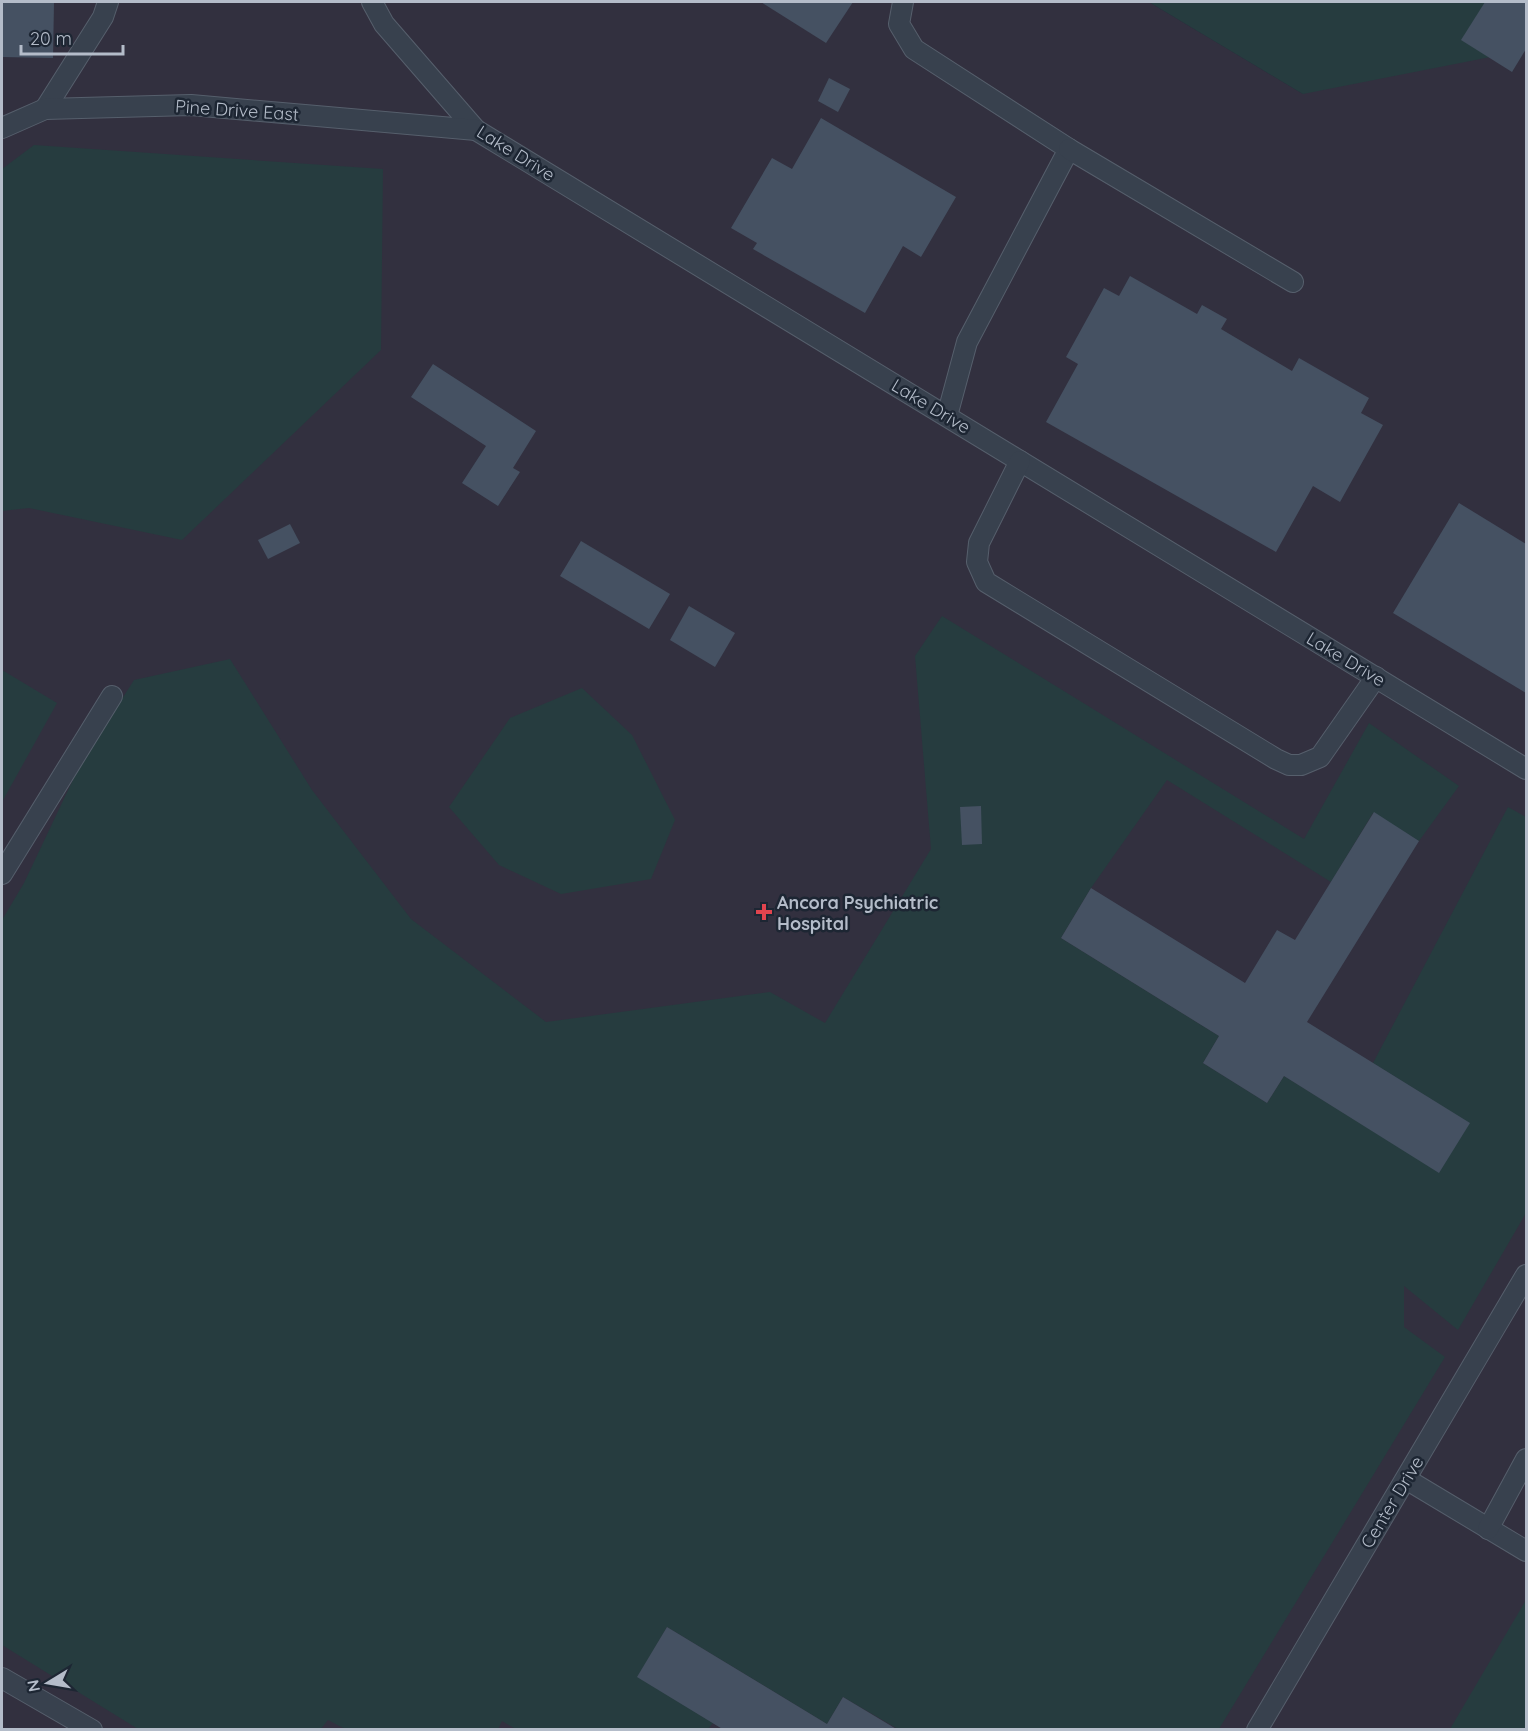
<svg xmlns="http://www.w3.org/2000/svg" width="1528" height="1731" viewBox="0 0 1528 1731" font-family="Quicksand,sans-serif">
  <style>
    .medical { fill: #32303f }
    .green { fill: #263c3f }
    .building { fill: #455162 }
    .lines { fill: none; stroke-linecap: round; stroke-linejoin: round }
    .service-casing { stroke: #565f6c; stroke-width: 22 }
    .service { stroke: #38414e; stroke-width: 20 }
    .health-dot { fill: #e0444e; stroke: #1d2633; stroke-width: 2 }
    .labels { text-anchor: middle; dominant-baseline: central; stroke-width: 5; stroke-linejoin: round; paint-order: stroke }
    .street-label { font-size: 18px; fill: #b4bcc9; stroke: #1d2633 }
    .poi-label { font-size: 18px; font-weight: bold; fill: #b4bcc9; stroke: #1d2633; text-anchor: start }
  </style>
  <rect width="100%" height="100%" fill="#242f3e"/>
  <!-- medical -->
  <path class="medical" d="M2,2H1149L1303,94L1526,2V1729L2,1730Z"/>
  <!-- green -->
  <g class="green">
    <path d="M1149,2H1526V50L1303,94Z"/>
    <path d="M34,145L383,169L381,350L182,540L29,508L2,511V169Z"/>
    <path d="M942,616L1304,839L1369,723L1459,786L1419,841L1373,813L1331,882L1167,780L1091,888L1061,938L1219,1036L1203,1063L1267,1103L1284,1076L1439,1172L1469,1123L1373,1063L1508,807L1526,817V1213L1458,1330L1404,1286V1327L1445,1357L1219,1729H898L843,1697L827,1724L667,1627L638,1677L713,1723L708,1729L517,1730L502,1721L498,1729L347,1730L328,1720L320,1730L138,1729L2,1645V920L24,883L80,765L134,680L230,659L312,790L411,919L546,1022L770,992L825,1023L931,849L915,656Z"/>
    <path d="M2,670L57,703L2,802Z"/>
    <path d="M582,688L632,735L675,820L651,879L561,894L499,865L449,807L510,718Z"/>
    <path d="M1526,1600V1729H1450Z"/>
  </g>
  <!-- building -->
  <g class="building">
    <path d="M2,2H54L53,58L2,57Z"/>
    <path d="M761,2H853L826,43Z"/>
    <path d="M1485,2H1526V49L1512,72L1461,40Z"/>
    <path d="M829,78L850,89L838,112L818,101Z"/>
    <path d="M821,118L956,197L921,257L903,246L865,313L753,249L757,243L731,228L772,158L792,169Z"/>
    <path d="M1130,276L1197,314L1202,305L1227,319L1221,329L1292,371L1299,358L1369,398L1361,413L1383,425L1340,502L1313,486L1276,552L1046,422L1078,364L1066,357L1104,288L1119,296Z"/>
    <path d="M433,364L536,431L513,468L520,472L498,506L462,483L486,446L411,397Z"/>
    <path d="M1459,503L1526,544V693L1393,613Z"/>
    <path d="M290,524L300,543L268,559L258,540Z"/>
    <path d="M581,541L670,594L649,629L560,576Z"/>
    <path d="M689,606L735,633L715,667L670,640Z"/>
    <path d="M981,806L982,844L962,845L960,807Z"/>
    <path d="M1374,812L1419,841L1307,1022L1470,1123L1439,1173L1284,1076L1267,1103L1203,1063L1219,1036L1061,938L1091,888L1245,983L1277,930L1295,940Z"/>
    <path d="M667,1627L827,1724L843,1697L898,1730H724L637,1677Z"/>
  </g>
  <g class="lines">
    <defs>
      <g id="service">
        <path d="M372,2L384,24L476,130L1526,769"/>
        <path d="M903,2L899,24L914,49L1069,149L967,342L947,416"/>
        <path d="M45,109L103,17L108,2"/>
        <path d="M2,128L45,109L191,105L476,130"/>
        <path d="M1069,149L1293,282"/>
        <path d="M1020,461L979,543L977,562L986,582L1276,759L1289,765H1301L1320,757L1376,677"/>
        <path d="M2,874L112,696"/>
        <path d="M1406,1479L1526,1551"/>
        <path d="M1488,1529L1526,1459"/>
        <path d="M2,1678L92,1730"/>
        <path d="M1257,1730L1526,1275"/>
      </g>
    </defs>
    <!-- service casing -->
    <use href="#service" class="service-casing"/>
    <!-- service -->
    <use href="#service" class="service"/>
  </g>
  <!-- markers -->
  <path class="health-dot" d="M761 903h6v6h6v6h-6v6h-6v-6h-6v-6h6z"/>
  <g class="labels">
    <!-- street labels -->
    <g class="street-label">
      <text transform="translate(237 110) rotate(4)">Pine Drive East</text>
      <text transform="translate(516 153) rotate(32)">Lake Drive</text>
      <text transform="translate(931 406) rotate(31)">Lake Drive</text>
      <text transform="translate(1346 659) rotate(31)">Lake Drive</text>
      <text transform="translate(1392 1502) rotate(-59)">Center Drive</text>
    </g>
    <!-- poi labels -->
    <g class="poi-label">
      <text x="777" y="902">Ancora Psychiatric<tspan x="777" dy="21">Hospital</tspan></text>
    </g>
  </g>
  <!-- border -->
  <rect width="1528" height="1731" fill="none" stroke="#b4bcc9" stroke-width="6"/>
  <!-- north arrow -->
  <g transform="translate(48 1683) rotate(259)" stroke="#1d2633" stroke-width="4.5" paint-order="stroke">
  <path d="M0-4.5L10 22L0 15L-10 22Z" fill="#b4bcc9"/>
  <text y="-9" font-size="16" font-weight="bold" text-anchor="middle" fill="#b4bcc9">N</text>
  </g>
  <!-- scale -->
  <path d="M21 45v9h102v-9" fill="none" stroke="#b4bcc9" stroke-width="3"/>
  <text x="30" y="45" font-size="18" fill="#b4bcc9" stroke="#1d2633" stroke-width="4.5" paint-order="stroke">20 m</text>
</svg>
